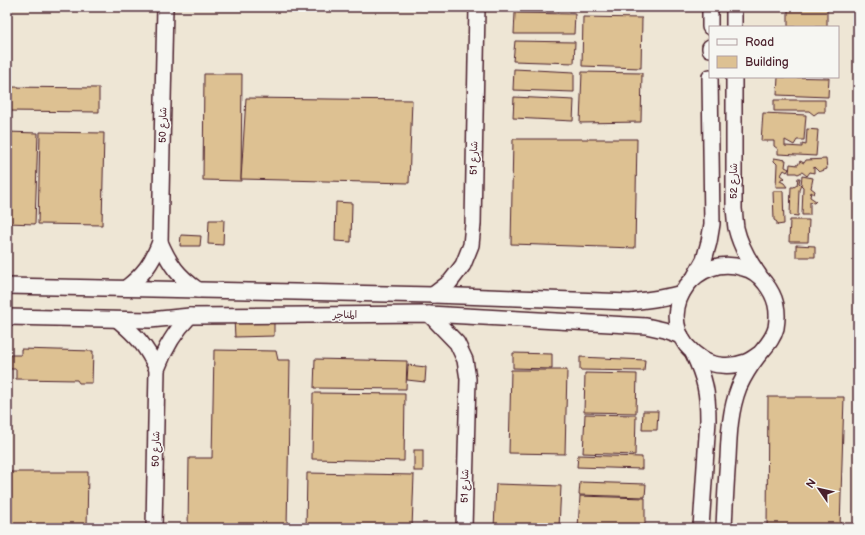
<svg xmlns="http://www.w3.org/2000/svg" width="865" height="535" viewBox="0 0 865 535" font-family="'Balsamiq Sans','Playpen Sans Arabic',sans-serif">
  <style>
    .built { fill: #eee6d5; fill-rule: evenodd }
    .building { fill: #ddc192; stroke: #4a1f2b }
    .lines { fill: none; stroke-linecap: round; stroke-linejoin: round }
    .minor-casing { stroke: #4a1f2b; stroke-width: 18 }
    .minor { stroke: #f6f6f2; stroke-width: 15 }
    .labels { text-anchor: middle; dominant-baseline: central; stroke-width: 3; stroke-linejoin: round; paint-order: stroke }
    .street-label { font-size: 10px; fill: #4a1f2b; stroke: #f6f6f2 }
  </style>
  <rect width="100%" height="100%" fill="#f6f6f2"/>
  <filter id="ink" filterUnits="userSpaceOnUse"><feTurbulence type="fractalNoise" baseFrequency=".025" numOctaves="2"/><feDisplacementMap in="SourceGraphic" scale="8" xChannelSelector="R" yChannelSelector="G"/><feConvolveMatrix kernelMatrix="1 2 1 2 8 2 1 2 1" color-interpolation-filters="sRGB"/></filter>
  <g filter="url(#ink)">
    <!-- built -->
    <path class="built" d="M7,7H858V528H7ZM710,27H838V77H710Z"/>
    <!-- building -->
    <g class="building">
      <rect x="788" y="7" width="39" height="20"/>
      <path d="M515,13L575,14L574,34H514Z"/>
      <path d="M583,17L642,18L641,68L582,66Z"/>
      <path d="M515,41L575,42L574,63L513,61Z"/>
      <path d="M514,69L574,72V92L513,90Z"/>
      <path d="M582,72L642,73L641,122L580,123Z"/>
      <path d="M204,74H242L241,181L203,180Z"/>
      <path d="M778,77L829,78L828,97L777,95Z"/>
      <path d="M7,87L99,88V112L7,111Z"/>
      <path d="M514,97L574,100L573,121L513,118Z"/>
      <path d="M246,98L412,100L409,183L241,179Z"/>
      <path d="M774,100H825V112H818L814,115L809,111H774Z"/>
      <path d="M763,113L806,115L804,140H797L794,145L785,140V146L802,147V144L806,145L807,129L818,130L816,156L778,154V149L774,146V141H761Z"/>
      <path d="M7,132L38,133L35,224L7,223Z"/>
      <path d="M40,132L104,133L102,225L38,224Z"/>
      <path d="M513,139H637L635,248L511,244Z"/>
      <path d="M774,158L786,160L785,167L789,169L787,172L784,170L781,175L785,178L784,179L782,178L780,181L784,183L787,187H776L777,164L774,161Z"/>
      <path d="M826,159L827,169L819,172L814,167V173L810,172L807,176L802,172L798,174L796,173H789L790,164L798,165L800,161L804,163L806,160Z"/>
      <path d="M802,176L813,178L811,188L815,191L814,194L811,192L810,197L816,201L814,203L810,202V215H802L803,187L801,185Z"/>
      <path d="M798,178H800L799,183L801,185L799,190L798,216L790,215L791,187H794L797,185Z"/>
      <path d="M773,191H783L784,224L777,225V222L774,220Z"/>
      <path d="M336,202L352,203L351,242L335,241Z"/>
      <path d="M209,220H224L223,245L208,244Z"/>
      <path d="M790,220H809L808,242H789Z"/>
      <path d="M181,235L201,236L200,246H180Z"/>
      <path d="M796,245L815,246V257H796Z"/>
      <path d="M274,318V336L235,337L234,319Z"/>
      <path d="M21,349L93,351L92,383H79L77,380L16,379V369H7V355H21Z"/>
      <path d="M214,350L276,351L278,360H290L287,528H188L189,458H212Z"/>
      <path d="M513,353L552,354V369L513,368Z"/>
      <path d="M580,357L645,360L644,371L580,370Z"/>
      <path d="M315,359L407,361L406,389L314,388Z"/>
      <path d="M408,365L426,367L425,382L407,380Z"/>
      <path d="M511,370H567L565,454L509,453Z"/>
      <path d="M585,373L637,374L636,413L584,412Z"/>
      <path d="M313,393L405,394L404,461L312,459Z"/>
      <path d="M768,397H844L840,528H767Z"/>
      <path d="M643,411H658L657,430H642Z"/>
      <path d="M585,414L636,415L635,455L583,453Z"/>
      <rect x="414" y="450" width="9" height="21"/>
      <path d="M578,455L642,457V469L577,467Z"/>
      <path d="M7,472H88L87,528H7Z"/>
      <path d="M307,473L414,475L412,528H306Z"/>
      <path d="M580,482L646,484L645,497L579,495Z"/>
      <path d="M496,484L561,486L559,528H494Z"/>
      <path d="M580,496L645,498V528H578Z"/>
    </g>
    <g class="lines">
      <defs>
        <g id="minor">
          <path d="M710,27V7"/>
          <path d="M734,27V7"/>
          <path d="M710,47V49"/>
          <path d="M734,77V209C735,215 735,222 736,228C740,245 749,261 759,275"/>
          <path d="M160,242C170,265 178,276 198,290"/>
          <path d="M695,276L704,260L709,242L712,224L710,77"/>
          <path d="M7,286L433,295L630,302C648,300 665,298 682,293"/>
          <path d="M126,288C144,274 152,263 160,242L165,7"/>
          <path d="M433,295L450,282L463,265L471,245L473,224L477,7"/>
          <path d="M429,314L457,343L465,360L468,379L464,528"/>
          <path d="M7,317L150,320L190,316L429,314L646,326L664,330L681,336"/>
          <path d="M118,320C137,336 146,346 157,369"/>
          <path d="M693,353C705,378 708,393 708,420L701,528"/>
          <path d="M154,528L157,369C165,348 174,332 190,316"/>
          <path d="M724,528C725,505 726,482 728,458C729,434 730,410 739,387C744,376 751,365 758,356C765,347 773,340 776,328C779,310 776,297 765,283C759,275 752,270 743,268C697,253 657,306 686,345C691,351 696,355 702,359C714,367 733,367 746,362C751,360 755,357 759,354"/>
        </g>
      </defs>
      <!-- minor casing -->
      <use href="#minor" class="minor-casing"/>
      <!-- minor -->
      <use href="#minor" class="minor"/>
    </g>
  </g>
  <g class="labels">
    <!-- street labels -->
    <g class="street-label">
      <text transform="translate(163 125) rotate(-89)">شارع 50</text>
      <text transform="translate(474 158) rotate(-89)">شارع 51</text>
      <text transform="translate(734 181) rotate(-90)">شارع 52</text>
      <text transform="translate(345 315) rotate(-1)">المناجر</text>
      <text transform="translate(156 449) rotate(-89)">شارع 50</text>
      <text transform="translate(465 486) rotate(-89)">شارع 51</text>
    </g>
  </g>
  <!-- margin -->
  <rect width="865" height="535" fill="none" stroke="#f6f6f2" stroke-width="24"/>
  <rect x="12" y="12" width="841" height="511" fill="none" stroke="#4a1f2b" stroke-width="1.5" filter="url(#ink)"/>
  <!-- legend -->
  <rect x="709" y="26" width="130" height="52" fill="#f6f6f2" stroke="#b1a0a2"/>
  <rect x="717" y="39" width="20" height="6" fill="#f6f6f2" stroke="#b1a0a2"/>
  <text x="745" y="46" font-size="12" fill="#4a1f2b">Road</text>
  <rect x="717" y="56" width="20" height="12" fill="#ddc192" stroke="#b1a0a2"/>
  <text x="745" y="66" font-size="12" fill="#4a1f2b">Building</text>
  <!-- north arrow -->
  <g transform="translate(819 489) rotate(304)" stroke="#f6f6f2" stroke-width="3" paint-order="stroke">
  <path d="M0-3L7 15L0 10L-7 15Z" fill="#4a1f2b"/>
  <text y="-6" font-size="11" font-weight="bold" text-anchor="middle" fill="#4a1f2b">N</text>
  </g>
</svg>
